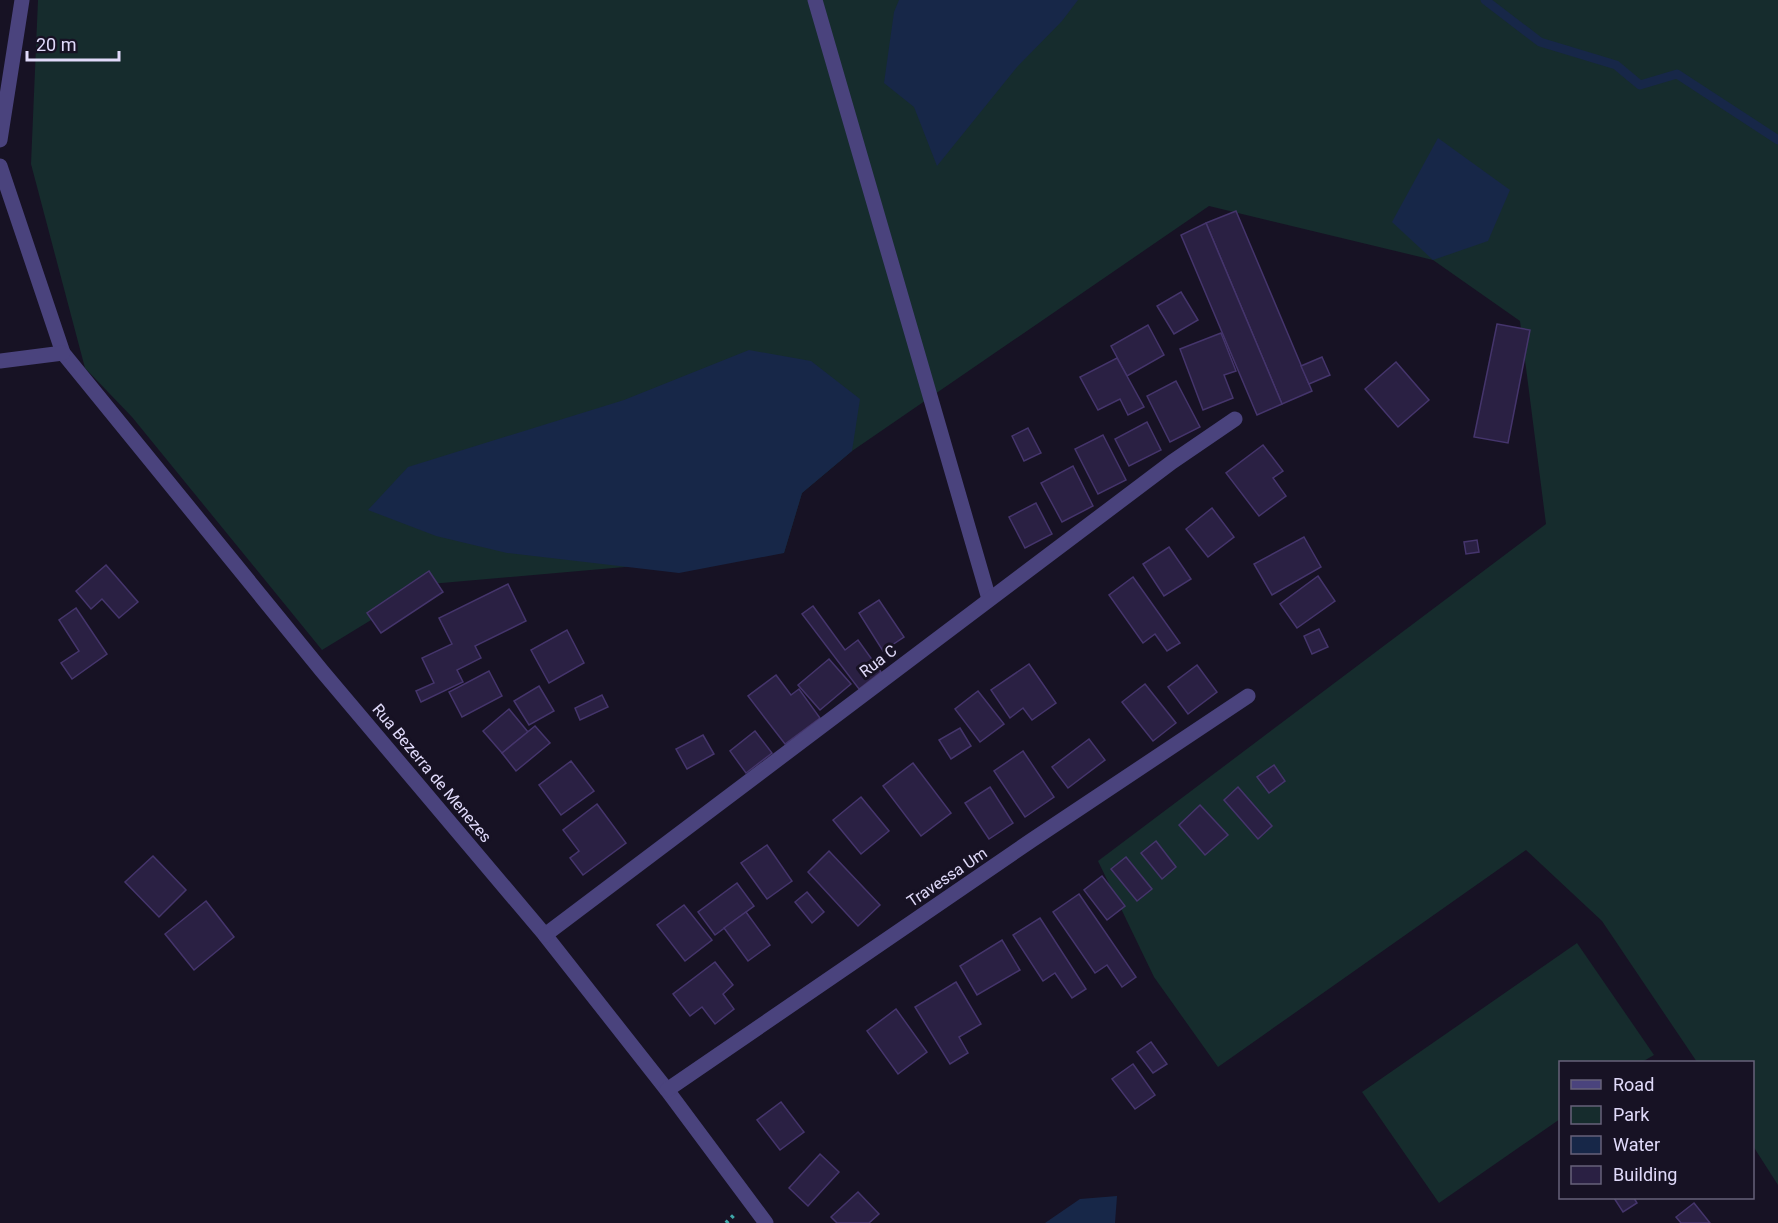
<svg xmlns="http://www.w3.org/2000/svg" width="1778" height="1223" viewBox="0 0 1778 1223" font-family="Roboto,sans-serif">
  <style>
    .green { fill: #162c2d }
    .water { fill: #172748 }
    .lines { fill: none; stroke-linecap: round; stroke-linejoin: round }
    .stream { stroke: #172748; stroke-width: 9 }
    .building { fill: #2a2043; stroke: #45356c; stroke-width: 1.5 }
    .path { stroke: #3fa7a9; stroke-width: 4; stroke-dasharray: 3 4.5; stroke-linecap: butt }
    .minor { stroke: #4a437d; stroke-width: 15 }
    .labels { text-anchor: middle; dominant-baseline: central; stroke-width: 6; stroke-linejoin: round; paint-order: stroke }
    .street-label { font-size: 16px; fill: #e0dafa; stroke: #171224 }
  </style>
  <rect width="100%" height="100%" fill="#171224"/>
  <!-- green -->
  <g class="green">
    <path d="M38,0H1778V1185L1753,1146L1752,1062H1697L1602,921L1526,850L1218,1067L1154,977L1098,861L1546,524L1520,321L1433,260L1209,206L852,451L802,493L784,553L430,584L322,650L132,417L85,368L31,164Z"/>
    <path d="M1577,943L1654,1055L1642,1062H1560V1119L1439,1203L1362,1092Z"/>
  </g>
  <!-- water -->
  <g class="water">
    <path d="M899,0H1078L1062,21L1017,67L937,166L914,107L884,83L894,12Z"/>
    <path d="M1438,138L1510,190L1488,241L1433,260L1392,222Z"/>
    <path d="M749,350L811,361L860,399L852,451L802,493L784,553L679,573L507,553L436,536L368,510L408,467L624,400Z"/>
    <path d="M1117,1196L1115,1223H1045L1080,1199Z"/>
  </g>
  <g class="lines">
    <!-- stream -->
    <path class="stream" d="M1485,0L1540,42L1616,65L1640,85L1677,74L1778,140"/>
  </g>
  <!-- building -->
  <g class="building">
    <path d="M1236,211L1312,391L1282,404L1206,223Z"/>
    <path d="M1206,223L1282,404L1257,415L1181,235Z"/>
    <path d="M1181,292L1198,320L1174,334L1157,306Z"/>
    <path d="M1497,324L1530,330L1508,443L1474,437Z"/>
    <path d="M1148,325L1164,355L1127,376L1111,346Z"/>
    <path d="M1221,333L1236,371L1224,375L1233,398L1203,410L1180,349Z"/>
    <path d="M1322,357L1330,375L1309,384L1301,366Z"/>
    <path d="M1117,358L1144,407L1128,415L1120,399L1098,410L1080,377Z"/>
    <path d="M1396,362L1429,400L1398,427L1365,389Z"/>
    <path d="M1176,381L1200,427L1170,442L1147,396Z"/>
    <path d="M1147,422L1161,450L1129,466L1115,439Z"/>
    <path d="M1028,428L1041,453L1024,461L1012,436Z"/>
    <path d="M1103,435L1126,480L1098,494L1075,449Z"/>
    <path d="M1263,445L1283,471L1273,478L1286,496L1259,516L1226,473Z"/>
    <path d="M1073,466L1093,506L1062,522L1041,483Z"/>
    <path d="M1036,503L1052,534L1025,548L1009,517Z"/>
    <path d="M1212,508L1234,537L1208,557L1186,529Z"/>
    <path d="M1304,537L1321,567L1272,595L1254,564Z"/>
    <path d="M1477,540L1479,552L1466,554L1464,542Z"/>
    <path d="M1169,547L1191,579L1164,596L1143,564Z"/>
    <path d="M106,565L138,602L119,618L102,599L91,609L76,591Z"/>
    <path d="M429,571L443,592L381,633L367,613Z"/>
    <path d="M1318,576L1335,601L1297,628L1280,604Z"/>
    <path d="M1133,577L1180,643L1167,651L1155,634L1143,643L1109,595Z"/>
    <path d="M508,584L526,621L475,646L481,658L457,670L463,682L421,702L416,691L434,683L422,658L452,644L439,618Z"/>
    <path d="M879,600L904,637L883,651L859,613Z"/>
    <path d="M813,606L845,650L858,640L881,672L859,689L802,614Z"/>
    <path d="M76,608L107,654L72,679L61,663L79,651L59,620Z"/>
    <path d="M1319,629L1328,647L1312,654L1304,636Z"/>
    <path d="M567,630L584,663L549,683L531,650Z"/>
    <path d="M829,659L851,684L820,710L798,685Z"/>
    <path d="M1029,664L1056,703L1032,720L1023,708L1010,718L991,690Z"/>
    <path d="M1197,665L1217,692L1188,714L1168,687Z"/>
    <path d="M489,671L502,696L462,717L449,692Z"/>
    <path d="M776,675L791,695L799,689L820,718L785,744L748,696Z"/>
    <path d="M1145,684L1176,723L1153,741L1122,702Z"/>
    <path d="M539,686L554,711L529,725L514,701Z"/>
    <path d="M978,691L1004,724L980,742L955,709Z"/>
    <path d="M602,695L608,707L580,720L575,708Z"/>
    <path d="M509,709L528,732L502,753L483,731Z"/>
    <path d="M535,726L550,743L516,771L502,753Z"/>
    <path d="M960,728L971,746L951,759L939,740Z"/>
    <path d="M755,731L772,753L746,773L730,751Z"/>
    <path d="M703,735L714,754L687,769L676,749Z"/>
    <path d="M1089,739L1105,760L1068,788L1052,767Z"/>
    <path d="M1023,751L1054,797L1025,817L994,771Z"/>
    <path d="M571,761L594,791L561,815L539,785Z"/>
    <path d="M913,763L951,813L921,836L883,786Z"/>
    <path d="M1274,765L1285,781L1269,793L1257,777Z"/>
    <path d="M990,787L1013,823L989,839L965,803Z"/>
    <path d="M1238,787L1272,826L1258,839L1224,800Z"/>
    <path d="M861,797L889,831L861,854L833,820Z"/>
    <path d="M597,804L626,843L583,875L570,858L579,851L563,830Z"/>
    <path d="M1200,805L1228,835L1205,855L1179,825Z"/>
    <path d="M1156,841L1176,867L1162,879L1141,853Z"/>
    <path d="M767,845L792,881L767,899L741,863Z"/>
    <path d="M829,851L880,905L858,926L808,872Z"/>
    <path d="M153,856L186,890L159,917L125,882Z"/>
    <path d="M1126,857L1152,889L1137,901L1111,869Z"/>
    <path d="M1102,876L1125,906L1107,920L1084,890Z"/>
    <path d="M737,883L754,906L715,935L698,912Z"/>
    <path d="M807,892L824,912L812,923L795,902Z"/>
    <path d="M1079,894L1136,977L1122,987L1107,965L1095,973L1053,912Z"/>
    <path d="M206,901L234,937L194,970L165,934Z"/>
    <path d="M684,905L712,940L685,961L657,925Z"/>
    <path d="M746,912L770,945L748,961L724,928Z"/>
    <path d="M1040,918L1086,989L1072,998L1055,973L1043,981L1013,935Z"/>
    <path d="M1002,940L1020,970L977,995L960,966Z"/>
    <path d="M715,962L733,985L723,994L734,1009L715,1024L702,1007L690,1016L673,994Z"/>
    <path d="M956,982L981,1024L959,1037L968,1053L950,1064L915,1007Z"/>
    <path d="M896,1009L927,1052L898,1074L867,1031Z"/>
    <path d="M1151,1042L1167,1064L1153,1073L1137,1052Z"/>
    <path d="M1133,1064L1155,1095L1135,1109L1112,1079Z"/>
    <path d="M781,1102L804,1132L780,1150L757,1120Z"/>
    <path d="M820,1154L839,1172L808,1206L789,1188Z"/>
    <path d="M858,1192L879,1214L869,1223H837L831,1217Z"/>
    <path d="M1614,1198H1634L1637,1203L1623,1212Z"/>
    <path d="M1694,1203L1710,1223H1681L1676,1217Z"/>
  </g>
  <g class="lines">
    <!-- path -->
    <path class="path" d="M726,1223L734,1215"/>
    <!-- minor -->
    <g class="minor">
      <path d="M815,0L989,599"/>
      <path d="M0,140L22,0"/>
      <path d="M0,166L63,353L322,671L545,935L667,1090L766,1223"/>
      <path d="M0,361L63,353"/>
      <path d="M545,935L1172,462L1235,419"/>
      <path d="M667,1090L1032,840L1248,696"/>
    </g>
  </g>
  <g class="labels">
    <!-- street labels -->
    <g class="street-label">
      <text transform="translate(878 661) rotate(-37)">Rua C</text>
      <text transform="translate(432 773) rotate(50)">Rua Bezerra de Menezes</text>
      <text transform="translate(947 877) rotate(-34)">Travessa Um</text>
    </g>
  </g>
  <!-- legend -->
  <rect x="1559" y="1061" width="195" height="138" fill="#171224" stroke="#67627a" stroke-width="1.5"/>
  <rect x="1571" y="1080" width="30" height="9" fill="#4a437d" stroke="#67627a" stroke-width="1.5"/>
  <text x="1613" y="1091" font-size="18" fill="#e0dafa">Road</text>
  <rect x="1571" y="1106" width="30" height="18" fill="#162c2d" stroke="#67627a" stroke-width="1.5"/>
  <text x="1613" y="1121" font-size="18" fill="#e0dafa">Park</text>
  <rect x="1571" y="1136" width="30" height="18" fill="#172748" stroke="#67627a" stroke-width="1.5"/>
  <text x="1613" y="1151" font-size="18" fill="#e0dafa">Water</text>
  <rect x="1571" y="1166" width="30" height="18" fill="#2a2043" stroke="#67627a" stroke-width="1.5"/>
  <text x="1613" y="1181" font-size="18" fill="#e0dafa">Building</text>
  <!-- scale -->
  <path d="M27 51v9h92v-9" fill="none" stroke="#e0dafa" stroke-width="3"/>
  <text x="36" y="51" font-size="18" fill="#e0dafa" stroke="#171224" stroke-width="4.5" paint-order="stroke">20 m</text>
</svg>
